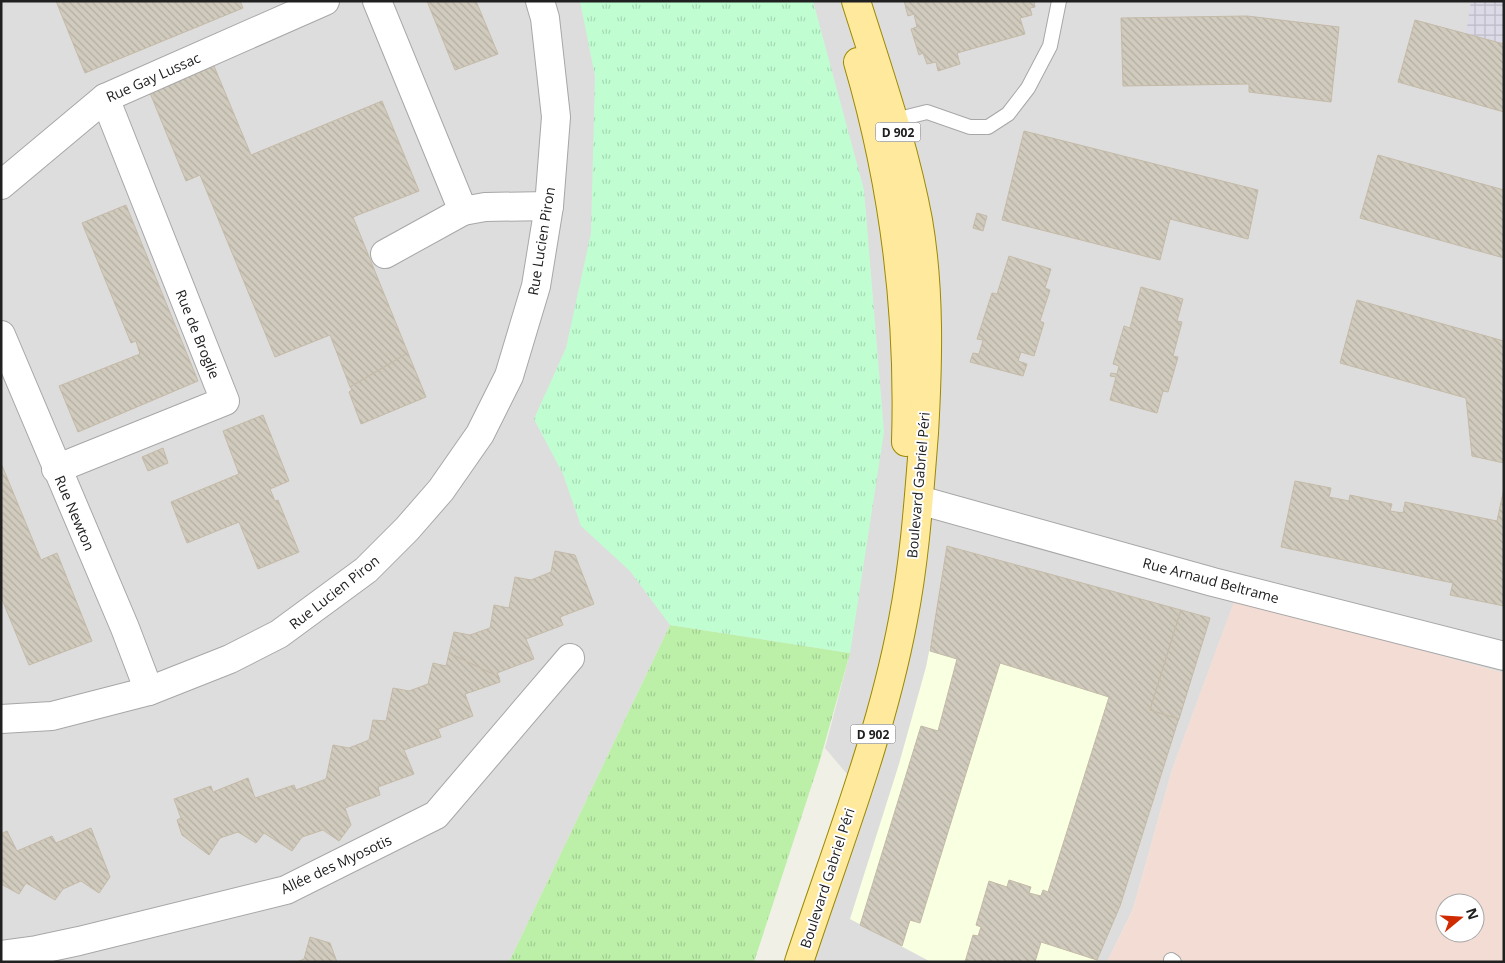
<svg xmlns="http://www.w3.org/2000/svg" width="1505" height="963" viewBox="0 0 1505 963" font-family="'Open Sans',sans-serif">
  <style>
    .residential { fill: #dedddd }
    .commercial { fill: #f3dcd4; fill-rule: evenodd }
    .education { fill: #f9ffe1 }
    .grass { fill: url(#grass-tufts) }
    .park { fill: url(#park-tufts) }
    .plaza { fill: url(#plaza-grid) }
    .building { fill: url(#building-back-hatch); stroke: #c4baa7 }
    .lines { fill: none; stroke-linecap: round; stroke-linejoin: round }
    .service-casing { stroke: #a7a7a7; stroke-width: 16 }
    .minor-casing { stroke: #a7a7a7; stroke-width: 30 }
    .primary-casing { stroke: #9c8900; stroke-width: 30 }
    .service { stroke: #fff; stroke-width: 14 }
    .minor { stroke: #fff; stroke-width: 28 }
    .primary { stroke: #ffe99d; stroke-width: 28 }
    .labels { text-anchor: middle; dominant-baseline: central; stroke-width: 4; stroke-linejoin: round; paint-order: stroke }
    .shield { fill: #fff; stroke: #636363; stroke-width: 1 }
    .shield-label { font-size: 12px; font-weight: bold; fill: #202020 }
    .street-label { font-size: 14px; fill: #202020; stroke: #fff }
  </style>
  <defs>
    <pattern id="grass-tufts" width="24" height="20" patternUnits="userSpaceOnUse" patternTransform="scale(1.25)"><rect width="24" height="20" fill="#bcefa8"/><path d="M3 7l-1-3M5 7V3M7 7l1-3M15 17l-1-3M17 17v-4M19 17l1-3" fill="none" stroke="#a1cd90"/></pattern>
    <pattern id="park-tufts" width="24" height="20" patternUnits="userSpaceOnUse" patternTransform="scale(1.25)"><rect width="24" height="20" fill="#c0fed2"/><path d="M3 7l-1-3M5 7V3M7 7l1-3M15 17l-1-3M17 17v-4M19 17l1-3" fill="none" stroke="#a5d9b4"/></pattern>
    <pattern id="plaza-grid" width="8" height="8" patternUnits="userSpaceOnUse" patternTransform="scale(1.25)"><rect width="8" height="8" fill="#dcdae7"/><path d="M0 4h8M4 0v8" fill="none" stroke="#bcbbc6"/></pattern>
    <pattern id="building-back-hatch" width="6" height="6" patternUnits="userSpaceOnUse" patternTransform="scale(1.25)"><rect width="6" height="6" fill="#d1cbbe"/><path d="M-1 5l2 2M0 0l6 6M5-1l2 2" fill="none" stroke="#b3aea3"/></pattern>
  </defs>
  <rect width="100%" height="100%" fill="#f1f0e6"/>
  <!-- residential -->
  <path class="residential" d="M1,1H1504V673L1235,600L1172,770L1133,909L1107,962H799L857,786L825,748L850,653L670,625L509,962H1Z"/>
  <!-- commercial -->
  <path class="commercial" d="M1235,599L1504,673V962H1107L1133,909L1172,770ZM1445,903H1475V933H1445Z"/>
  <!-- education -->
  <path class="education" d="M947,546L1210,618L1120,906L1096,962H931L850,919L899,764L926,667L943,582Z"/>
  <!-- grass -->
  <path class="grass" d="M670,625L850,653L820,760L754,962H509Z"/>
  <!-- park -->
  <path class="park" d="M580,1H813L864,190L884,432L850,653L670,625L630,571L581,526L563,474L534,419L566,348L591,233L595,76Z"/>
  <!-- plaza -->
  <path class="plaza" d="M1471,1H1504V44L1466,33Z"/>
  <!-- building -->
  <g class="building">
    <path d="M56,1H240L243,8L85,73Z"/>
    <path d="M427,1H476L498,54L455,70Z"/>
    <path d="M904,1H1034L1035,7L1030,8L1032,15L1020,18L1025,34L957,53L960,64L938,71L936,62L927,64L923,53L919,55L911,29L917,27L914,14L908,16Z"/>
    <path d="M1247,16L1339,27L1331,102L1249,92V84L1123,86L1121,18Z"/>
    <path d="M1415,20L1504,44V112L1398,82Z"/>
    <path d="M214,66L251,155L382,101L419,191L353,217L408,353L350,387L330,335L275,357L200,175L186,181L150,93Z"/>
    <path d="M1024,131L1258,190L1248,239L1170,219L1160,260L1002,220Z"/>
    <path d="M1378,155L1504,190V258L1360,218Z"/>
    <path d="M126,205L198,381L78,432L59,386L140,354L136,341L131,343L82,223Z"/>
    <path d="M977,213L987,216L983,231L973,228Z"/>
    <path d="M1009,256L1051,269L1045,288L1050,290L1040,321L1044,323L1034,356L1021,352L1018,361L1027,364L1023,376L970,362L973,353L979,354L983,340L977,339L992,293L997,294Z"/>
    <path d="M1141,287L1183,299L1177,321L1182,322L1173,356L1178,357L1168,392L1163,391L1157,413L1110,400L1116,377L1110,376L1111,373L1117,374L1119,366L1113,364L1124,326L1130,328Z"/>
    <path d="M1357,300L1504,341V463L1472,456L1466,398L1340,363Z"/>
    <path d="M408,353L426,397L361,424L349,392L352,390L350,387Z"/>
    <path d="M263,415L289,481L270,489L275,501L278,500L299,552L258,569L239,522L187,543L171,502L239,474L223,431Z"/>
    <path d="M163,448L168,463L148,471L142,457Z"/>
    <path d="M1,463L41,560L57,553L92,641L29,665L1,597Z"/>
    <path d="M1295,481L1331,488L1329,497L1349,501L1350,495L1392,504L1390,511L1403,513L1405,502L1497,521L1504,488V606L1450,595L1453,583L1281,547Z"/>
    <path d="M947,546L1181,610L1150,710L1179,719L1178,721L1120,906L1097,960L1041,942L1035,962H965L973,935L978,936L981,927L976,925L989,881L1007,887L1009,880L1031,887L1029,893L1041,896L1043,890L1048,892L1109,697L1000,663L920,923L910,920L902,946L860,925L921,726L938,731L957,659L930,651Z"/>
    <path d="M555,551L575,555L594,604L560,617L563,625L526,639L534,659L497,673L499,677L449,653L454,632L470,635L490,628L494,605L509,608L515,577L531,580L551,572Z"/>
    <path d="M1181,610L1210,618L1179,719L1150,710Z"/>
    <path d="M449,653L499,677L500,682L465,694L473,716L438,729L441,737L404,750L414,774L378,787L380,795L345,808L351,825L339,841L323,830L302,837L292,851L264,833L256,843L238,832L220,838L209,855L182,835L177,820L181,818L174,799L211,786L213,792L248,778L255,798L294,785L296,790L326,779L333,745L349,748L369,740L373,720L386,721L393,688L409,691L428,684L433,663L446,666Z"/>
    <path d="M91,828L110,877L99,893L81,881L63,889L55,900L26,883L19,894L1,884V834L7,831L17,851L52,836L56,843Z"/>
    <path d="M310,937L330,943L337,962H297L304,959Z"/>
  </g>
  <g class="lines">
    <defs>
      <g id="service">
        <path d="M895,120L927,112L970,127H988L1008,114L1028,88L1050,46L1059,1"/>
        <path d="M1171,960L1174,962"/>
      </g>
      <g id="minor">
        <path d="M377,1L463,211L485,207L549,206"/>
        <path d="M1,185L105,98L325,1"/>
        <path d="M385,254L463,211"/>
        <path d="M1,335L125,628L149,691"/>
        <path d="M56,469L225,401L105,98"/>
        <path d="M919,500L1213,582L1504,656"/>
        <path d="M1,719L52,716L149,691L230,659L279,634L366,570L407,529L441,490L480,434L509,376L536,286L549,206L556,117L545,18L540,1"/>
        <path d="M1,955L37,950L79,941L286,890L436,815L570,658"/>
      </g>
      <g id="primary">
        <path d="M858,62C894,185 910,314 906,442"/>
        <path d="M799,962C836,850 881,737 903,620C915,559 919,495 924,433C928,363 930,290 918,220C904,145 879,74 856,1"/>
      </g>
    </defs>
    <!-- service casing -->
    <use href="#service" class="service-casing"/>
    <!-- minor casing -->
    <use href="#minor" class="minor-casing"/>
    <!-- primary casing -->
    <use href="#primary" class="primary-casing"/>
    <!-- service -->
    <use href="#service" class="service"/>
    <!-- minor -->
    <use href="#minor" class="minor"/>
    <!-- primary -->
    <use href="#primary" class="primary"/>
  </g>
  <g class="labels">
    <!-- shield labels -->
    <g class="shield">
      <rect x="875.5" y="122.5" width="45" height="19" rx="4"/>
      <rect x="850.5" y="724.5" width="45" height="19" rx="4"/>
    </g>
    <g class="shield-label">
      <text x="898" y="132">D 902</text>
      <text x="873" y="734">D 902</text>
    </g>
    <!-- street labels -->
    <g class="street-label">
      <text transform="translate(153 77) rotate(-24)">Rue Gay Lussac</text>
      <text transform="translate(541 241) rotate(-81)">Rue Lucien Piron</text>
      <text transform="translate(198 334) rotate(68)">Rue de Broglie</text>
      <text transform="translate(918 485) rotate(-85)">Boulevard Gabriel Péri</text>
      <text transform="translate(75 513) rotate(67)">Rue Newton</text>
      <text transform="translate(1211 580) rotate(15)">Rue Arnaud Beltrame</text>
      <text transform="translate(334 592) rotate(-38)">Rue Lucien Piron</text>
      <text transform="translate(336 864) rotate(-25)">Allée des Myosotis</text>
      <text transform="translate(827 878) rotate(-72)">Boulevard Gabriel Péri</text>
    </g>
  </g>
  <!-- border -->
  <rect width="1505" height="963" fill="none" stroke="#202020" stroke-width="5"/>
  <!-- north arrow -->
  <g transform="translate(1460 918) rotate(72)"><circle r="24" fill="#ffffff" stroke="#a6a6a6"/>
  <path d="M0-4L9 19L0 12L-9 19Z" fill="#d02b00"/>
  <text y="-8" font-size="14" font-weight="bold" text-anchor="middle" fill="#202020">N</text>
  </g>
</svg>
